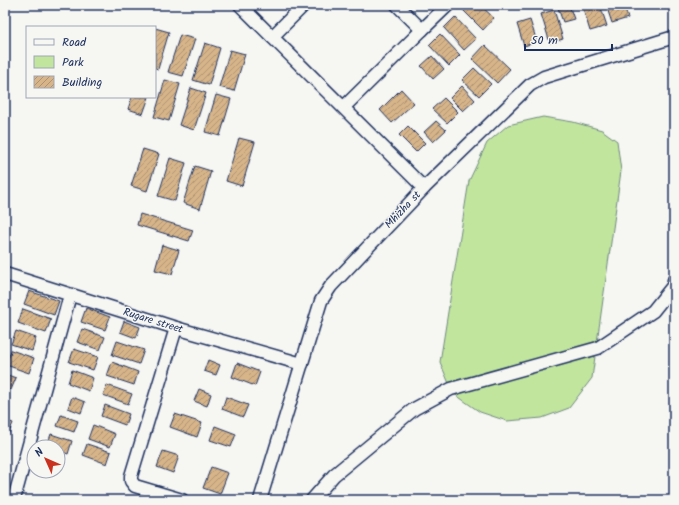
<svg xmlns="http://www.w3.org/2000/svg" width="679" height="505" viewBox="0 0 679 505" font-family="Kalam,sans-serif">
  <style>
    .green { fill: #c2e59e; stroke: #6e8a7e }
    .building { fill: url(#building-hatch); stroke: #1b2f5e }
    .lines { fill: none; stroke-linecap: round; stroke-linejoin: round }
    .minor-casing { stroke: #1b2f5e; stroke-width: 15 }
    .minor { stroke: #f6f6f2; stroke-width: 12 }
    .labels { text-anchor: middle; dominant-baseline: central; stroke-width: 3; stroke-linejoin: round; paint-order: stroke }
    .street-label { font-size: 11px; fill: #1b2f5e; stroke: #f6f6f2 }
  </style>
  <defs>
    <pattern id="building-hatch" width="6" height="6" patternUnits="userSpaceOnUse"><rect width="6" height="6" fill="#d7b589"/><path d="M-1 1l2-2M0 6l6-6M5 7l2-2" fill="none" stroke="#ae9473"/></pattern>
  </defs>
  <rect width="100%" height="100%" fill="#f6f6f2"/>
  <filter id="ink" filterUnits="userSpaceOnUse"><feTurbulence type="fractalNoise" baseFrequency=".025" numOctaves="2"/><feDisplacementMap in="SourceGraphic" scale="8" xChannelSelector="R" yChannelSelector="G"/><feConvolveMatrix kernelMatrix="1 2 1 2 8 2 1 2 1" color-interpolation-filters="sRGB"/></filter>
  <g filter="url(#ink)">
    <!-- green -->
    <path class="green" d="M543,117L573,122L602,130L617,141L621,171L592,378L569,408L542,418L507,421L480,412L453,393L440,362L469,181L487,143L508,125Z"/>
    <!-- building -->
    <g class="building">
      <path d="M466,5H480L494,18L483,30L462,9Z"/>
      <path d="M569,5L574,19L563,22L558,8Z"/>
      <path d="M582,5H600L607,26L590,31Z"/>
      <path d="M606,5H624L628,18L612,23Z"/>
      <path d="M554,10L563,39L550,43L541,14Z"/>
      <path d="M455,17L476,39L464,50L444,28Z"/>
      <path d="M530,20L537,42L524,46L517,24Z"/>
      <path d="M155,28L169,32L158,69L155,68Z"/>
      <path d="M440,34L460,55L449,66L429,45Z"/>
      <path d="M180,35L195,39L183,76L168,72Z"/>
      <path d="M205,43L220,48L209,85L193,80Z"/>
      <path d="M485,45L510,69L497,83L472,59Z"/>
      <path d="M230,50L245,54L234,91L219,87Z"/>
      <path d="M432,56L444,69L433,79L421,66Z"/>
      <path d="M474,68L491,84L479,96L462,80Z"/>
      <path d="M165,80L180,84L169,121L154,117Z"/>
      <path d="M462,86L475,100L463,111L450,98Z"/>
      <path d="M191,88L206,93L194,130L179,125Z"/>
      <path d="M401,89L414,103L392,123L380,110Z"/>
      <path d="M216,95L231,99L220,136L205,132Z"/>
      <path d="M132,97H149L143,114L128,109Z"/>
      <path d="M444,98L458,112L447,123L432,109Z"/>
      <path d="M436,121L446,130L433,142L424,132Z"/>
      <path d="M408,126L425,143L416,152L399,135Z"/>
      <path d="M239,138L255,142L242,186L226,181Z"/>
      <path d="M143,149L159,154L147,191L131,186Z"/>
      <path d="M170,158L186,163L175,201L158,196Z"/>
      <path d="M195,166L211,171L200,209L183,203Z"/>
      <path d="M140,214L193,230L189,241L137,225Z"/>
      <path d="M162,245L179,250L172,274L155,270Z"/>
      <path d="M29,291L59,301L54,315L24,304Z"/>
      <path d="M86,308L110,317L105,330L81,322Z"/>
      <path d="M23,309L51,319L46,333L18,323Z"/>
      <path d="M124,321L140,327L136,338L120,332Z"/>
      <path d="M82,329L105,337L100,350L77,342Z"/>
      <path d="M16,331L36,338L32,351L11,344Z"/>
      <path d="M117,341L144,350L139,364L112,355Z"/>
      <path d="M74,349L98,357L93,370L69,362Z"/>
      <path d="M11,350L34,358L29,373L6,365Z"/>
      <path d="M208,360L220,365L216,375L204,371Z"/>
      <path d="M112,362L138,372L134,385L107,376Z"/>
      <path d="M237,363L260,372L255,386L232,377Z"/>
      <path d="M72,370L93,378L89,391L68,383Z"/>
      <path d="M5,374L16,378L11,390L5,388Z"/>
      <path d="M107,385L132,394L128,404L103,395Z"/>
      <path d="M199,389L211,394L207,406L194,401Z"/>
      <path d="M72,397L85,402L81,413L68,408Z"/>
      <path d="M226,397L248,405L243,417L222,409Z"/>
      <path d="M105,405L129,414L125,425L101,416Z"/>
      <path d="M175,414L202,423L197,437L170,427Z"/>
      <path d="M61,415L78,421L74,432L57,426Z"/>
      <path d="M5,420L13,423L8,435L5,433Z"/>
      <path d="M93,425L115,434L110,447L88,439Z"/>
      <path d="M215,426L236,434L231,447L210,440Z"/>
      <path d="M51,434L72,441L68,454L58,450V447L47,446Z"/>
      <path d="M87,444L111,452L107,464L83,455Z"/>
      <path d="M163,451L179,456L173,473L157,467Z"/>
      <path d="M211,467L228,473L220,494L203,488Z"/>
    </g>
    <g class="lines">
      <defs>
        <g id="minor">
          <path d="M240,5L424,188"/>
          <path d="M397,5L422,30L448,5"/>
          <path d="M272,37L304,5"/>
          <path d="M344,107L422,30"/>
          <path d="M5,274L176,328L302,364"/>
          <path d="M176,328L131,476V481L135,486L182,500"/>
          <path d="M14,499L70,295"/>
          <path d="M260,500L321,301L331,286L424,188L530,85L544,77L674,37"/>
          <path d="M312,500L334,475L414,409L451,389L598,348L653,311L673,286L674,280"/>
        </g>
      </defs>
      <!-- minor casing -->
      <use href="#minor" class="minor-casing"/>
      <!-- minor -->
      <use href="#minor" class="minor"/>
    </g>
  </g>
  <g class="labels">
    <!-- street labels -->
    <g class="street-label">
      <text transform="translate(403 210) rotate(-47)">Mhizha st</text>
      <text transform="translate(153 321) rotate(17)">Rugare street</text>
    </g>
  </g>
  <!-- margin -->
  <rect width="679" height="505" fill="none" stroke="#f6f6f2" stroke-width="20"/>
  <rect x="10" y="10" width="659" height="485" fill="none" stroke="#1b2f5e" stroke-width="1.5" filter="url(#ink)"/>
  <!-- legend -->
  <rect x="26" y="26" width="130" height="72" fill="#f6f6f2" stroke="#9ea6b7"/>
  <rect x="34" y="39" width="20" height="6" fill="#f6f6f2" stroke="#9ea6b7"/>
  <text x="62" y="46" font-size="12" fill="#1b2f5e">Road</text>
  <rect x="34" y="56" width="20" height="12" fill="#c2e59e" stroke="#9ea6b7"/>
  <text x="62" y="66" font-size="12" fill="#1b2f5e">Park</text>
  <rect x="34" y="76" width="20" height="12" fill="url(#building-hatch)" stroke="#9ea6b7"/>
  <text x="62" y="86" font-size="12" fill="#1b2f5e">Building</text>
  <!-- north arrow -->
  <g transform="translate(46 459) rotate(315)"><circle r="19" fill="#f6f6f2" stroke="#9ea6b7"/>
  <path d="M0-3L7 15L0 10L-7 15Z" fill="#c8321e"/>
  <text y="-6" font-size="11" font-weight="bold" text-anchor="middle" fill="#1b2f5e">N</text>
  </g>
  <!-- scale -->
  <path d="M525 44v6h87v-6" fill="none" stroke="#1b2f5e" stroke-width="2"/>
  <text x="531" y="44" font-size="12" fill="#1b2f5e" stroke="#f6f6f2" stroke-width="3" paint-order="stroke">50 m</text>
</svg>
